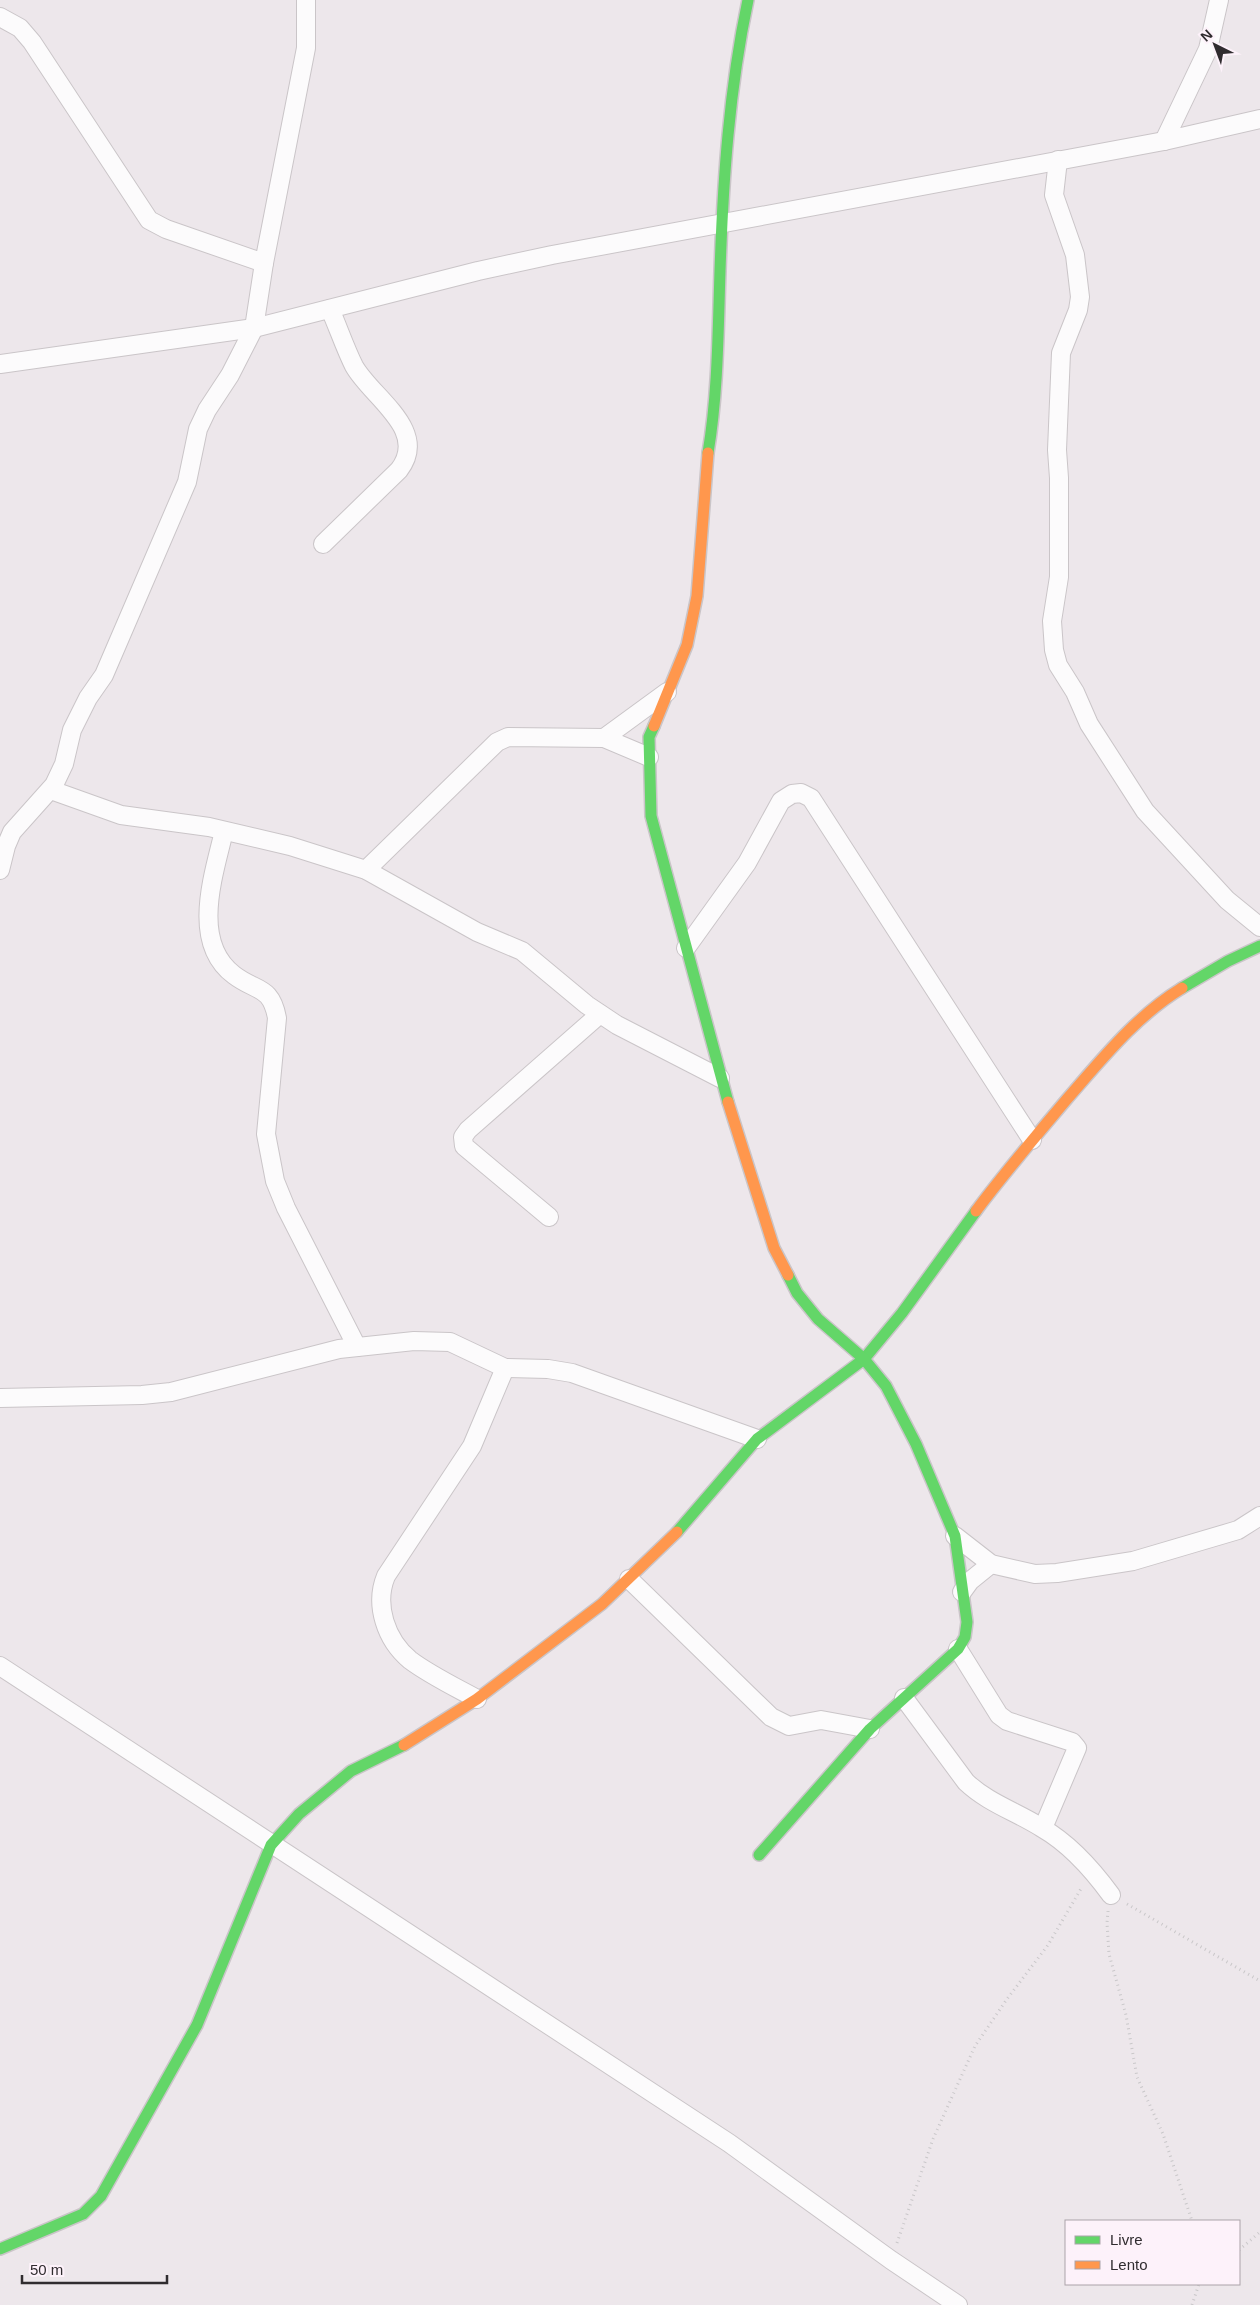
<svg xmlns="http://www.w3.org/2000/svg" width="1260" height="2305" viewBox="0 0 1260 2305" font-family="Arial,sans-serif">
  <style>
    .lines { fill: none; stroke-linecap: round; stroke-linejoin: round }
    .street-casing { stroke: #cac5c8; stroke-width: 20 }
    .fast-casing { stroke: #cac5c8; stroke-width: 14 }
    .slow-casing { stroke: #cac5c8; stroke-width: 14 }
    .path { stroke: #c9c7c9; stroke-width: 3; stroke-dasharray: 1 4; stroke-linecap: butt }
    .street { stroke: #fcfbfc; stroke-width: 18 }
    .fast { stroke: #63d668; stroke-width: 11 }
    .slow { stroke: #ff974d; stroke-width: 11 }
  </style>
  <rect width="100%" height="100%" fill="#ede7eb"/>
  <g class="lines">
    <defs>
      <g id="street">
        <path d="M0,17L20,28L32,42L149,220L166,229L264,263"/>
        <path d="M1164,141L1208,49L1219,0"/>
        <path d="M1058,160L1054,195L1075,255L1080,297L1078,310L1061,353L1057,450L1059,478V577L1052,621L1054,650L1058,665L1075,692L1089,724L1145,811L1227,900L1260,927"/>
        <path d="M0,364L254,328L478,271L552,255L1164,141L1260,119"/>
        <path d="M323,544L399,470C430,430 371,397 354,366C345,348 338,327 330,309"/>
        <path d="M604,738L667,692"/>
        <path d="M51,790L121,815L209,827L290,846L366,870L477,932L522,951L587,1005L617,1025L720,1078"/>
        <path d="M224,831C214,874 190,942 234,975C256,992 271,985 277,1018L266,1134L275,1181L286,1208L357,1347"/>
        <path d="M0,870L6,846L12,832L54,785L64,764L72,730L88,698L104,675L187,482L198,429L207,410L230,375L254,328L264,263L306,48V0"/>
        <path d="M366,870L497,742L508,737L604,738L649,757"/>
        <path d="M686,948L747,863L781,801L792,794L801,793L811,798L1032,1140"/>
        <path d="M549,1217L464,1146L463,1137L468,1130L600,1014"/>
        <path d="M0,1398L142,1395L171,1392L339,1349L414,1341L450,1342L505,1368L548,1369L572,1373L757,1439"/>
        <path d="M955,1536L991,1564L1035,1574L1057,1573L1133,1561L1238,1530L1260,1516"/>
        <path d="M629,1579L771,1717L789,1726L821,1720L870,1729"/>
        <path d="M962,1592L970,1581L991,1564"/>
        <path d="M958,1649L999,1715L1007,1721L1072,1742L1077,1748L1043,1828"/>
        <path d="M0,1666L729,2143L891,2260L958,2305"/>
        <path d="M904,1698L966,1782C988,1803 1017,1812 1042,1828C1070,1844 1092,1869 1111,1895"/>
        <path d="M477,1699C455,1687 430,1675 410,1660C386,1640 374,1605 386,1576L472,1446L505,1368"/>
      </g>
      <g id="fast">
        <path d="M708,453C718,393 718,332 720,271C723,181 729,89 748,0"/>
        <path d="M654,726L649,737L651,816L728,1102"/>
        <path d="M1182,988L1228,961L1260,946"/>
        <path d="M677,1532L757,1439L864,1359L902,1313L976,1211"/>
        <path d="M759,1855L870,1729L958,1649L965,1637L967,1622L955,1536L916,1444L886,1386L864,1359L818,1319L797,1293L788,1275"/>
        <path d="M0,2249L83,2214L101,2196L197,2025L271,1845L299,1814L351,1771L404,1745"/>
      </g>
      <g id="slow">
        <path d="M654,726L687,645L697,596L708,453"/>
        <path d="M728,1102L774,1248L788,1275"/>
        <path d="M976,1211C1005,1172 1036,1136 1067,1099C1102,1059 1136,1016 1182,988"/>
        <path d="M404,1745L477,1699L602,1604L677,1532"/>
      </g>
    </defs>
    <!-- street casing -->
    <use href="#street" class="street-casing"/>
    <!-- fast casing -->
    <use href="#fast" class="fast-casing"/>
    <!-- slow casing -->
    <use href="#slow" class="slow-casing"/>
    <!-- path -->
    <g class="path">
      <path d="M1127,1904L1260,1981"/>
      <path d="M1108,1911L1107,1923L1109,1954L1126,2015L1137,2077L1163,2134L1192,2221"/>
      <path d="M897,2243L933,2139L975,2046L1007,1999L1048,1945L1082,1887"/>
      <path d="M1239,2250L1260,2232"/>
      <path d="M1192,2305L1199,2284"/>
    </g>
    <!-- street -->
    <use href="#street" class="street"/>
    <!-- fast -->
    <use href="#fast" class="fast"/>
    <!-- slow -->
    <use href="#slow" class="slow"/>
  </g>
  <!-- legend -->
  <rect x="1065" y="2220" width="175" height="65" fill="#fdf2fa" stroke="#aba3a9"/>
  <rect x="1075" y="2236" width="25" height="8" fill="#63d668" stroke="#aba3a9"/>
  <text x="1110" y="2245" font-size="15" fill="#302c2f">Livre</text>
  <rect x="1075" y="2261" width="25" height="8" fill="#ff974d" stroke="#aba3a9"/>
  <text x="1110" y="2270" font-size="15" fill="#302c2f">Lento</text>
  <!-- north arrow -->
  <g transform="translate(1215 45) rotate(318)" stroke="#fdf2fa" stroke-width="4" paint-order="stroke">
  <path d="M0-4L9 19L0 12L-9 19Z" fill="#302c2f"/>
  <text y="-8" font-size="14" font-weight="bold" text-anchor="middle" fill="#302c2f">N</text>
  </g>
  <!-- scale -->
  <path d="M22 2275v8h145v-8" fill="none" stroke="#302c2f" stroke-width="2.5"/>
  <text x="30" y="2275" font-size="15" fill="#302c2f" stroke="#fdf2fa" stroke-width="4" paint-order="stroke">50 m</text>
</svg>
